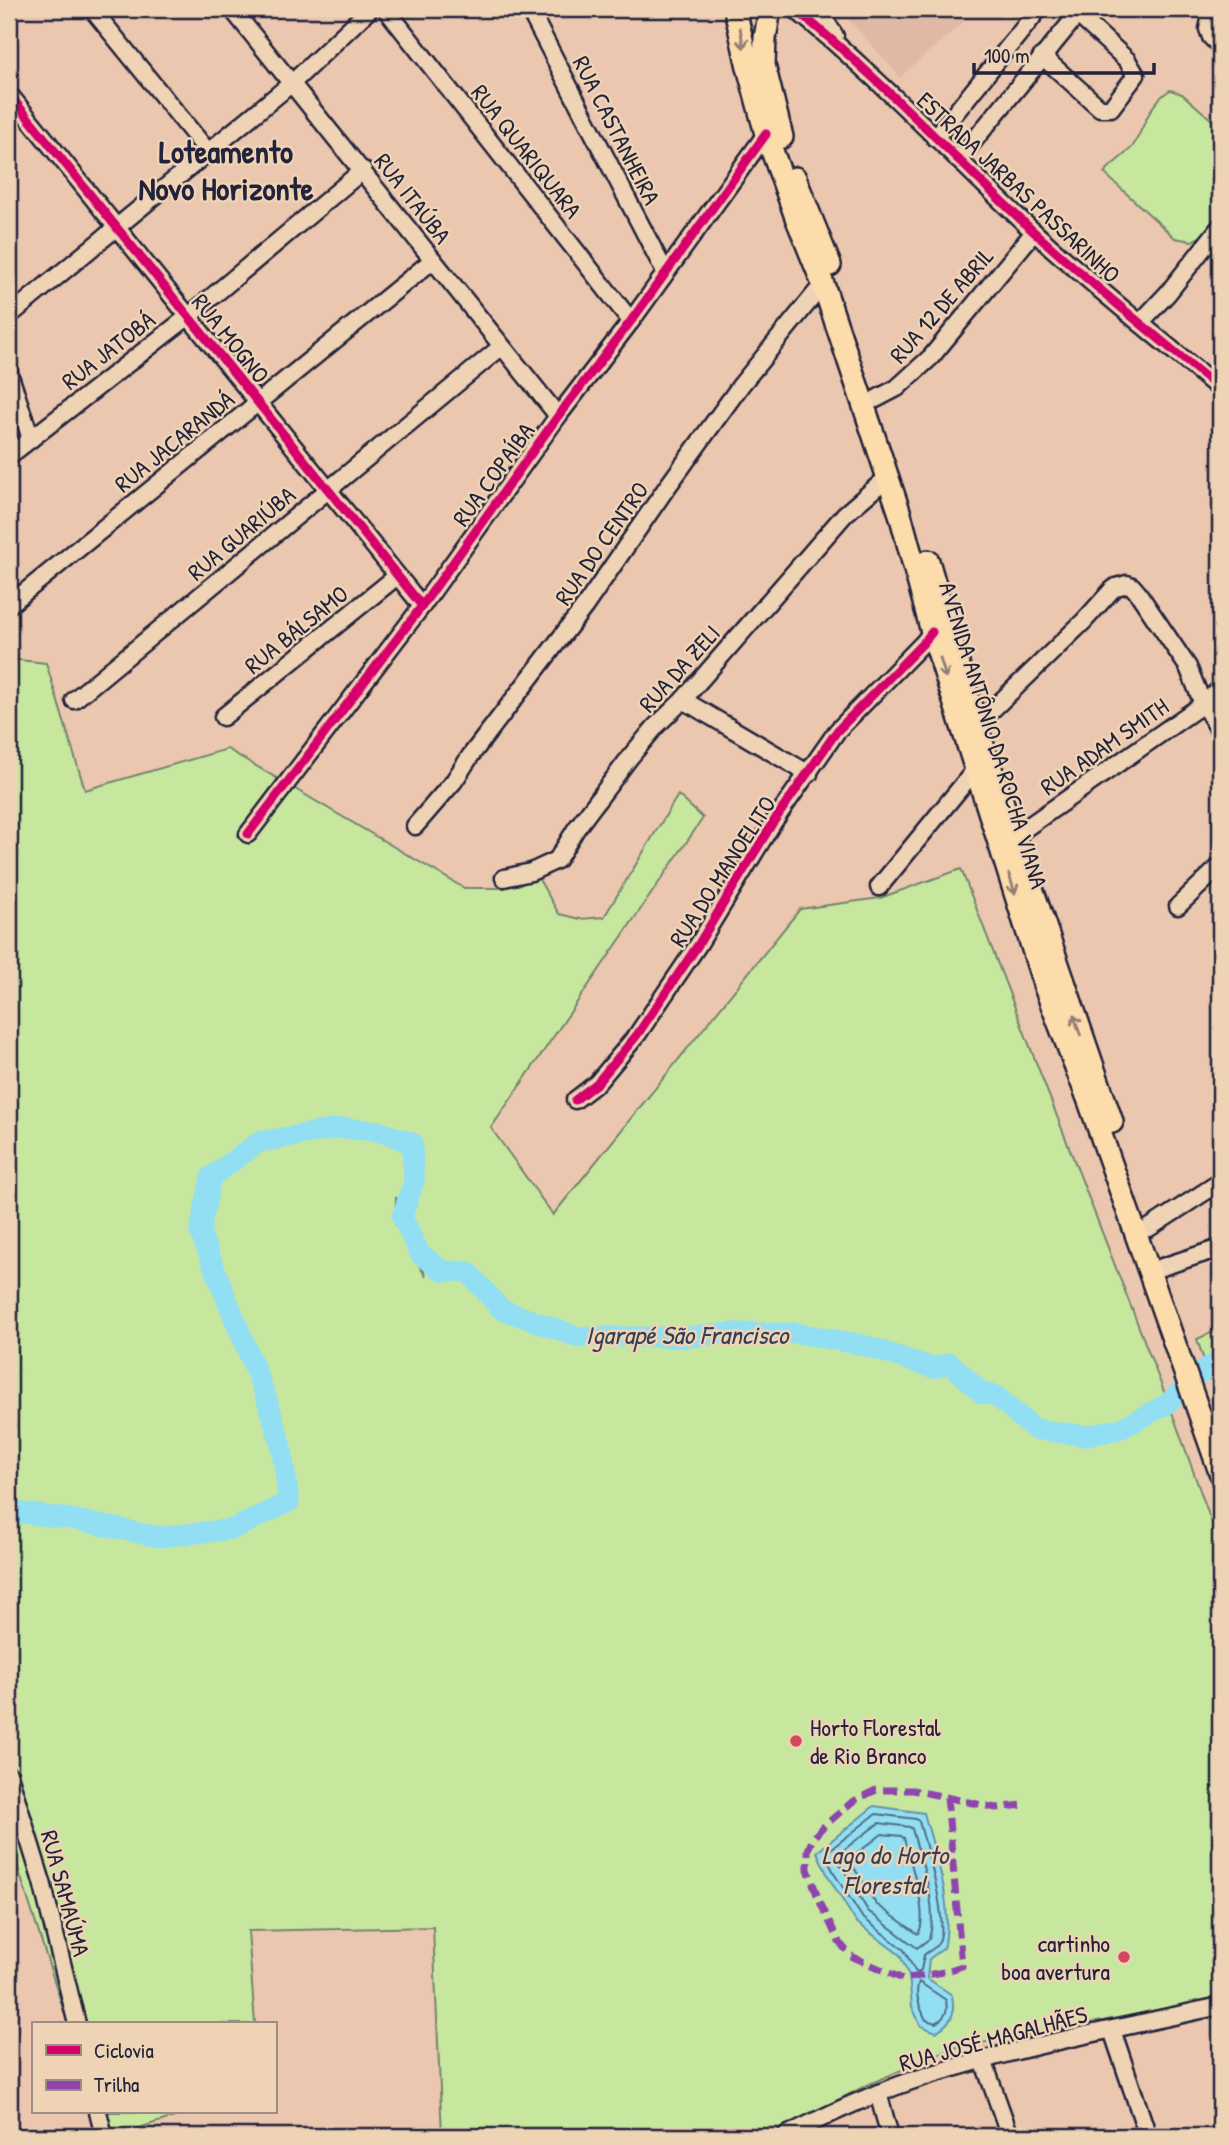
<svg xmlns="http://www.w3.org/2000/svg" width="1229" height="2145" viewBox="0 0 1229 2145" font-family="'Patrick Hand',sans-serif">
  <style>
    .built { fill: #e0b8a6 }
    .green { fill: #c7e79f; stroke: #74846d; stroke-width: 2; fill-rule: evenodd }
    .water { fill: #92def3; stroke: #6593a9; stroke-width: 2 }
    .lines { fill: none; stroke-linecap: round; stroke-linejoin: round }
    .shore { stroke: #4f6d85; stroke-width: 2 }
    .river { stroke: #92def3; stroke-width: 21 }
    .minor-casing { stroke: #22223b; stroke-width: 21 }
    .major-casing { stroke: #22223b; stroke-width: 26 }
    .minor { stroke: #eed3b5; stroke-width: 16 }
    .major { stroke: #fddcac; stroke-width: 21 }
    .quiet { stroke: #8e44ad; stroke-width: 7; stroke-dasharray: 14 7; stroke-linecap: butt }
    .cycleway-casing { stroke: #eed3b5; stroke-width: 13 }
    .cycleway { stroke: #d6006c; stroke-width: 9 }
    .oneway { stroke: #907f74 }
    .poi-dot { fill: #d1495b; stroke: #eed3b5; stroke-width: 2.5 }
    .labels { text-anchor: middle; dominant-baseline: central; stroke-width: 5; stroke-linejoin: round; paint-order: stroke }
    .street-label { font-size: 24px; fill: #22223b; stroke: #eed3b5 }
    .poi-label { font-size: 24px; fill: #22223b; stroke: #eed3b5; text-anchor: start }
    .water-label { font-size: 26px; font-style: italic; fill: #333e57; stroke: #eed3b5 }
    .district-label { font-size: 32px; font-weight: bold; fill: #22223b; stroke: #eed3b5 }
  </style>
  <rect width="100%" height="100%" fill="#ebc7af"/>
  <filter id="ink" filterUnits="userSpaceOnUse"><feTurbulence type="fractalNoise" baseFrequency=".0143" numOctaves="2"/><feDisplacementMap in="SourceGraphic" scale="14" xChannelSelector="R" yChannelSelector="G"/><feConvolveMatrix kernelMatrix="1 2 1 2 8 2 1 2 1" color-interpolation-filters="sRGB"/></filter>
  <g filter="url(#ink)">
    <!-- built -->
    <path class="built" d="M839,9H978L899,78L896,72Z"/>
    <!-- green -->
    <g class="green">
      <path d="M1170,90L1182,94L1220,127V218L1210,231L1192,241L1175,238L1104,173C1111,164 1127,154 1133,146C1146,125 1148,104 1170,90Z"/>
      <path d="M9,659L46,663L85,790L227,749L464,888H504L537,876L559,914L580,919L604,917L678,795L703,818L491,1128L553,1215L800,909L880,898L961,869L1173,1415L1220,1546V1998L1051,2031L952,2048L865,2086L769,2136H442L433,1927L248,1931L255,2024H68L9,1840ZM396,1197L426,1277L395,1224Z"/>
      <path d="M1220,1329V1409L1197,1339Z"/>
      <path d="M96,2112H191L112,2136H104Z"/>
    </g>
    <!-- water -->
    <path class="water" d="M874,1806L924,1813C936,1857 954,1903 944,1948L929,1959L927,1978L952,1995C955,2015 954,2020 936,2032L921,2026L912,2007L909,1976L900,1955L856,1922L829,1878L817,1852Z"/>
    <g class="lines">
      <!-- shore -->
      <g class="shore">
        <path d="M876,1814L916,1819L919,1821C925,1845 952,1926 937,1945C934,1949 927,1952 924,1955L921,1970L918,1973L915,1971L904,1950L862,1917L835,1875L826,1856L827,1852Z"/>
        <path d="M879,1823L910,1827L912,1829C921,1862 939,1906 929,1939L917,1948L868,1911L837,1858L838,1854Z"/>
        <path d="M882,1834L901,1836L904,1838C909,1860 930,1915 918,1934L876,1904L850,1861L851,1858Z"/>
        <path d="M919,1982L946,2000C948,2011 946,2017 936,2023L926,2020C920,2008 914,1994 919,1982Z"/>
      </g>
      <!-- river -->
      <path class="river" d="M9,1510L14,1512L71,1519L159,1537L233,1529L289,1502L281,1444L266,1397L200,1232L211,1177L259,1142L341,1128L378,1131L412,1143L414,1181L402,1217L420,1254L443,1271L468,1272L501,1309L578,1337H686L731,1333H797L863,1345L933,1368L950,1363L982,1393L996,1396L1034,1429L1087,1436L1122,1428L1167,1404L1202,1371L1220,1360"/>
      <defs>
        <g id="minor">
          <path d="M92,9L209,153"/>
          <path d="M232,9L558,416"/>
          <path d="M386,9L631,321"/>
          <path d="M529,9L665,272"/>
          <path d="M795,9C879,77 953,157 1033,231C1093,286 1157,337 1220,389"/>
          <path d="M818,9L835,36"/>
          <path d="M1219,9L1210,20L1208,29L1211,37L1220,46"/>
          <path d="M1042,56L1100,108H1111L1136,75L1127,60L1077,14"/>
          <path d="M9,94L422,606"/>
          <path d="M935,138L1039,9"/>
          <path d="M958,160L1082,9"/>
          <path d="M9,316L292,83L370,9"/>
          <path d="M1140,323L1168,293L1220,227"/>
          <path d="M9,373L31,439"/>
          <path d="M876,399L897,388L931,357L1034,232"/>
          <path d="M9,456L189,316L363,170"/>
          <path d="M9,605L433,260"/>
          <path d="M74,700L501,347"/>
          <path d="M683,700L809,774"/>
          <path d="M223,717L397,576"/>
          <path d="M977,728L992,710L1084,621L1111,591L1116,587L1127,584L1132,586L1138,593L1188,667L1203,704L1220,731"/>
          <path d="M415,826L454,781L471,755L585,606L665,490L741,385L823,284"/>
          <path d="M248,834L422,606L558,416L631,321L766,134"/>
          <path d="M1013,837L1203,704L1220,689"/>
          <path d="M504,878L531,872L557,860L576,829L630,757L656,726L683,700L845,514L888,477"/>
          <path d="M879,887L975,770"/>
          <path d="M1178,906L1220,866"/>
          <path d="M575,1100L597,1083L637,1035L698,945L772,824L837,731L924,642L932,632"/>
          <path d="M1149,1228L1220,1182"/>
          <path d="M1162,1267L1220,1248"/>
          <path d="M9,1775L42,1882L77,2024"/>
          <path d="M1112,2030L1148,2136"/>
          <path d="M983,2060L1010,2136"/>
          <path d="M878,2093L890,2136"/>
          <path d="M98,2112L104,2136"/>
          <path d="M785,2136C833,2112 882,2089 933,2074C1027,2045 1125,2027 1220,2006"/>
        </g>
        <g id="major">
          <path d="M735,9L748,67L766,134L796,217L823,284L900,514L932,632L1045,987L1089,1101L1220,1472"/>
          <path d="M770,9L765,38L764,65L782,137"/>
          <path d="M795,178L830,265"/>
          <path d="M928,561L977,728L1112,1122"/>
        </g>
      </defs>
      <!-- minor casing -->
      <use href="#minor" class="minor-casing"/>
      <!-- major casing -->
      <use href="#major" class="major-casing"/>
      <!-- minor -->
      <use href="#minor" class="minor"/>
      <!-- major -->
      <use href="#major" class="major"/>
      <!-- quiet -->
      <path class="quiet" d="M947,1797L962,1966L944,1972L903,1979L851,1956L839,1942L818,1898L808,1869V1850L813,1838L823,1827L852,1802L876,1790H913L996,1808L1023,1805"/>
      <defs>
        <g id="cycleway">
          <path d="M795,9C879,77 953,157 1033,231C1093,286 1157,337 1220,389"/>
          <path d="M9,94L422,606"/>
          <path d="M248,834L422,606L558,416L631,321L766,134"/>
          <path d="M575,1100L597,1083L637,1035L698,945L772,824L837,731L924,642L932,632"/>
        </g>
      </defs>
      <!-- cycleway casing -->
      <use href="#cycleway" class="cycleway-casing"/>
      <!-- cycleway -->
      <use href="#cycleway" class="cycleway"/>
    </g>
    <!-- one-way arrows -->
    <defs><path id="oneway-shaft" d="M-6 0H5M1.5-3L5.5 0L1.5 3" fill="none" stroke-width="1.6" stroke-linecap="round" stroke-linejoin="round" transform="scale(1.75)"/></defs>
    <g class="oneway">
      <use href="#oneway-shaft" transform="translate(742 38) rotate(79)"/>
      <use href="#oneway-shaft" transform="translate(943 668) rotate(73)"/>
      <use href="#oneway-shaft" transform="translate(1012 884) rotate(72)"/>
      <use href="#oneway-shaft" transform="translate(1077 1025) rotate(-109)"/>
    </g>
  </g>
  <!-- markers -->
  <g class="poi-dot">
    <circle cx="796" cy="1741" r="7"/>
    <circle cx="1124" cy="1957" r="7"/>
  </g>
  <g class="labels">
    <!-- street labels -->
    <g class="street-label">
      <text transform="translate(617 130) rotate(63)">RUA CASTANHEIRA</text>
      <text transform="translate(527 151) rotate(52)">RUA QUARIQUARA</text>
      <text transform="translate(1019 187) rotate(43)">ESTRADA JARBAS PASSARINHO</text>
      <text transform="translate(413 198) rotate(52)">RUA ITAÚBA</text>
      <text transform="translate(941 305) rotate(-49)">RUA 12 DE ABRIL</text>
      <text transform="translate(231 338) rotate(51)">RUA MOGNO</text>
      <text transform="translate(108 350) rotate(-38)">RUA JATOBÁ</text>
      <text transform="translate(174 441) rotate(-39)">RUA JACARANDÁ</text>
      <text transform="translate(493 474) rotate(-54)">RUA COPAÍBA</text>
      <text transform="translate(241 533) rotate(-40)">RUA GUARIÚBA</text>
      <text transform="translate(601 543) rotate(-55)">RUA DO CENTRO</text>
      <text transform="translate(296 629) rotate(-39)">RUA BÁLSAMO</text>
      <text transform="translate(679 668) rotate(-48)">RUA DA ZELI</text>
      <text transform="translate(994 735) rotate(73)">AVENIDA ANTÔNIO DA ROCHA VIANA</text>
      <text transform="translate(1104 746) rotate(-35)">RUA ADAM SMITH</text>
      <text transform="translate(722 871) rotate(-57)">RUA DO MANOELITO</text>
      <text transform="translate(66 1893) rotate(75)">RUA SAMAÚMA</text>
      <text transform="translate(993 2038) rotate(-15)">RUA JOSÉ MAGALHÃES</text>
    </g>
    <!-- poi labels -->
    <g class="poi-label">
      <text x="810" y="1727">Horto Florestal<tspan x="810" dy="28">de Rio Branco</tspan></text>
      <text x="1110" y="1943" text-anchor="end">cartinho<tspan x="1110" dy="28">boa avertura</tspan></text>
    </g>
    <!-- water labels -->
    <g class="water-label">
      <text x="687" y="1334">Igarapé São Francisco</text>
      <text x="885" y="1854">Lago do Horto<tspan x="885" dy="30">Florestal</tspan></text>
    </g>
    <!-- district labels -->
    <g class="district-label">
      <text x="226" y="151">Loteamento<tspan x="226" dy="37">Novo Horizonte</tspan></text>
    </g>
  </g>
  <!-- margin -->
  <rect width="1229" height="2145" fill="none" stroke="#eed3b5" stroke-width="35"/>
  <rect x="18" y="18" width="1194" height="2110" fill="none" stroke="#22223b" stroke-width="2.5" filter="url(#ink)"/>
  <!-- legend -->
  <rect x="32" y="2022" width="245" height="91" fill="#eed3b5" stroke="#9c8c84" stroke-width="2"/>
  <rect x="46" y="2045" width="35" height="10" fill="#d6006c" stroke="#9c8c84" stroke-width="2"/>
  <text x="94" y="2058" font-size="21" fill="#22223b">Ciclovia</text>
  <rect x="46" y="2080" width="35" height="10" fill="#8e44ad" stroke="#9c8c84" stroke-width="2"/>
  <text x="94" y="2092" font-size="21" fill="#22223b">Trilha</text>
  <!-- scale -->
  <path d="M974 63v10h180v-10" fill="none" stroke="#22223b" stroke-width="3.5"/>
  <text x="984" y="63" font-size="21" fill="#22223b" stroke="#eed3b5" stroke-width="5" paint-order="stroke">100 m</text>
</svg>
